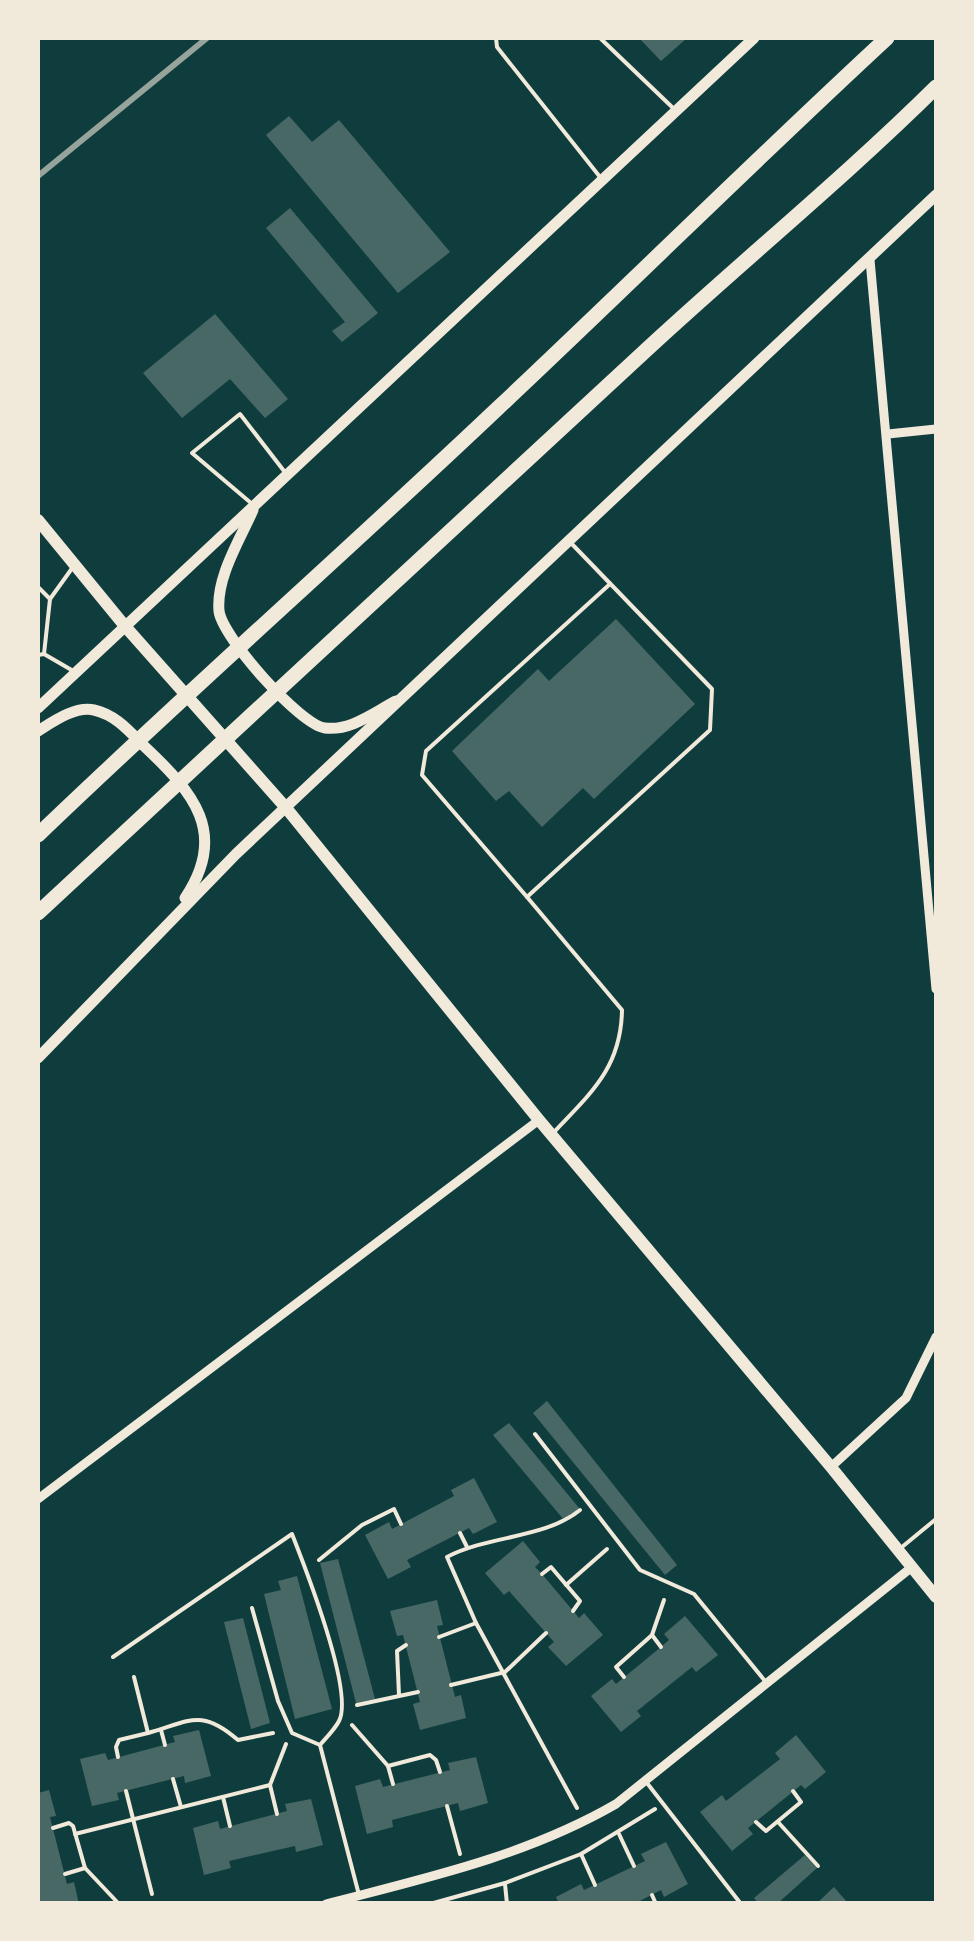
<svg xmlns="http://www.w3.org/2000/svg" width="974" height="1941" viewBox="0 0 974 1941" font-family="Arial,sans-serif">
  <style>
    .building { fill: #486865 }
    .lines { fill: none; stroke-linecap: round; stroke-linejoin: round }
    .path { stroke: #f1e9da; stroke-width: 4 }
    .service { stroke: #f1e9da; stroke-width: 4 }
    .minor { stroke: #f1e9da; stroke-width: 9 }
    .tertiary { stroke: #f1e9da; stroke-width: 11 }
    .secondary { stroke: #f1e9da; stroke-width: 12 }
    .motorway { stroke: #f1e9da; stroke-width: 15 }
    .rail { stroke: #97a49c; stroke-width: 6 }
  </style>
  <rect width="100%" height="100%" fill="#0f3d3e"/>
  <!-- building -->
  <g class="building">
    <path d="M639,38H687L661,61Z"/>
    <path d="M289,116L312,142L339,120L450,252L398,293L266,135Z"/>
    <path d="M290,208L378,313L342,342L332,331L345,322L266,228Z"/>
    <path d="M215,314L288,399L265,418L230,379L182,418L143,373Z"/>
    <path d="M616,619L695,704L594,799L583,788L542,827L509,791L496,801L452,751L538,669L549,681Z"/>
    <path d="M547,1401L677,1565L665,1575L533,1413Z"/>
    <path d="M509,1423L579,1508L564,1520L493,1435Z"/>
    <path d="M474,1478L497,1522L473,1534L469,1528L407,1560L411,1567L388,1579L365,1535L389,1522L392,1529L454,1496L451,1490Z"/>
    <path d="M523,1541L540,1562L535,1567L542,1574L579,1618L584,1613L603,1635L566,1666L548,1647L554,1642L509,1591L504,1595L485,1573Z"/>
    <path d="M338,1559L375,1699L356,1703L320,1563Z"/>
    <path d="M297,1576L332,1709L295,1719L264,1594L281,1590L278,1581Z"/>
    <path d="M437,1600L443,1625L437,1626L455,1697L461,1695L466,1718L420,1730L413,1704L420,1702L403,1635L397,1636L390,1611Z"/>
    <path d="M685,1616L718,1655L696,1672L692,1667L637,1711L641,1716L621,1732L591,1696L612,1679L616,1684L661,1647L669,1640L664,1634Z"/>
    <path d="M243,1618L270,1723L251,1729L224,1622Z"/>
    <path d="M199,1730L211,1776L185,1783L184,1776L117,1793L119,1800L92,1806L80,1759L105,1753L108,1760L175,1742L173,1736Z"/>
    <path d="M796,1735L826,1772L805,1789L801,1785L748,1828L753,1834L732,1851L700,1812L722,1795L726,1801L780,1759L775,1753Z"/>
    <path d="M476,1757L488,1803L460,1811L458,1803L392,1820L393,1827L367,1834L355,1786L380,1779L383,1787L450,1770L448,1763Z"/>
    <path d="M49,1790L56,1816L50,1817L67,1884L74,1882L79,1904H38V1793Z"/>
    <path d="M311,1799L323,1845L296,1852L295,1846L229,1861L231,1868L204,1875L193,1828L218,1821L220,1829L287,1811L285,1804Z"/>
    <path d="M666,1842L688,1884L664,1897L661,1890L634,1904H559L556,1897L581,1884L584,1890L645,1861L641,1854Z"/>
    <path d="M805,1855L817,1868L777,1904H759L754,1898Z"/>
    <path d="M834,1887L847,1902L845,1904H816Z"/>
  </g>
  <g class="lines">
    <!-- path -->
    <g class="path">
      <path d="M460,1533L467,1547"/>
      <path d="M319,1560L362,1525L394,1509L401,1524"/>
      <path d="M542,1574L551,1567L580,1601L573,1611"/>
      <path d="M566,1585L607,1549"/>
      <path d="M652,1635L661,1647"/>
      <path d="M439,1637L476,1623"/>
      <path d="M134,1677L148,1733C191,1721 201,1708 238,1740L273,1733"/>
      <path d="M624,1677L616,1667L652,1635L664,1600"/>
      <path d="M451,1685L505,1672L546,1633"/>
      <path d="M399,1695L397,1651L406,1645"/>
      <path d="M357,1705L418,1692"/>
      <path d="M352,1725L388,1766L393,1784"/>
      <path d="M161,1730L165,1745"/>
      <path d="M118,1757L116,1747L119,1740L148,1733"/>
      <path d="M388,1766L430,1755L436,1760L440,1772"/>
      <path d="M173,1779L181,1807"/>
      <path d="M270,1785L277,1814"/>
      <path d="M126,1791L152,1894"/>
      <path d="M223,1797L230,1826"/>
      <path d="M447,1806L460,1854"/>
      <path d="M577,1808L476,1623L447,1557C489,1535 544,1539 580,1510"/>
      <path d="M756,1822L766,1831L801,1802L793,1791"/>
      <path d="M778,1822L818,1866"/>
      <path d="M53,1828L69,1823L73,1826L85,1868L119,1904"/>
      <path d="M75,1834L270,1785L286,1744"/>
      <path d="M619,1834L634,1866"/>
      <path d="M581,1854L595,1885"/>
      <path d="M65,1874L85,1868"/>
      <path d="M505,1884L507,1904"/>
      <path d="M652,1895L656,1904"/>
      <path d="M430,1904L505,1883L581,1854L655,1809"/>
    </g>
    <!-- service -->
    <g class="service">
      <path d="M496,38L497,47L600,177"/>
      <path d="M600,38L672,107"/>
      <path d="M251,503L192,453L240,414L284,471"/>
      <path d="M38,587L50,599"/>
      <path d="M44,654L50,599L73,567"/>
      <path d="M38,655L44,654L75,672"/>
      <path d="M527,897L422,775L426,751L610,584"/>
      <path d="M555,1131C592,1092 621,1067 622,1010L527,897L710,730L712,689L570,542"/>
      <path d="M535,1434L640,1570L694,1594L765,1681"/>
      <path d="M902,1547L936,1519"/>
      <path d="M252,1608L278,1701L292,1733L320,1745"/>
      <path d="M113,1657L292,1534C305,1567 354,1692 339,1721C335,1729 326,1738 320,1745L359,1895"/>
      <path d="M647,1783L741,1904"/>
    </g>
    <!-- minor -->
    <g class="minor">
      <path d="M870,260L936,989"/>
      <path d="M888,434L936,429"/>
      <path d="M831,1467L906,1398L936,1337"/>
      <path d="M38,1499L539,1120"/>
      <path d="M326,1904C426,1878 526,1856 616,1804L912,1567"/>
    </g>
    <!-- tertiary -->
    <g class="tertiary">
      <path d="M253,510C240,540 216,577 219,611C222,637 300,725 325,728C351,731 373,713 396,701"/>
      <path d="M38,708L754,38"/>
      <path d="M38,731C54,721 75,706 94,710C116,715 129,731 144,746C193,792 229,833 185,898"/>
      <path d="M38,1058L236,854L936,195"/>
    </g>
    <!-- secondary -->
    <path class="secondary" d="M38,520L124,625L287,809L539,1120L831,1467L936,1597"/>
    <!-- motorway -->
    <g class="motorway">
      <path d="M38,835C189,690 346,552 498,408C629,285 756,159 887,38"/>
      <path d="M38,913C240,726 441,538 644,352C741,262 843,179 936,87"/>
    </g>
    <!-- rail -->
    <path class="rail" d="M38,176L207,38"/>
  </g>
  <!-- border -->
  <rect width="974" height="1941" fill="none" stroke="#f1e9da" stroke-width="80"/>
</svg>
